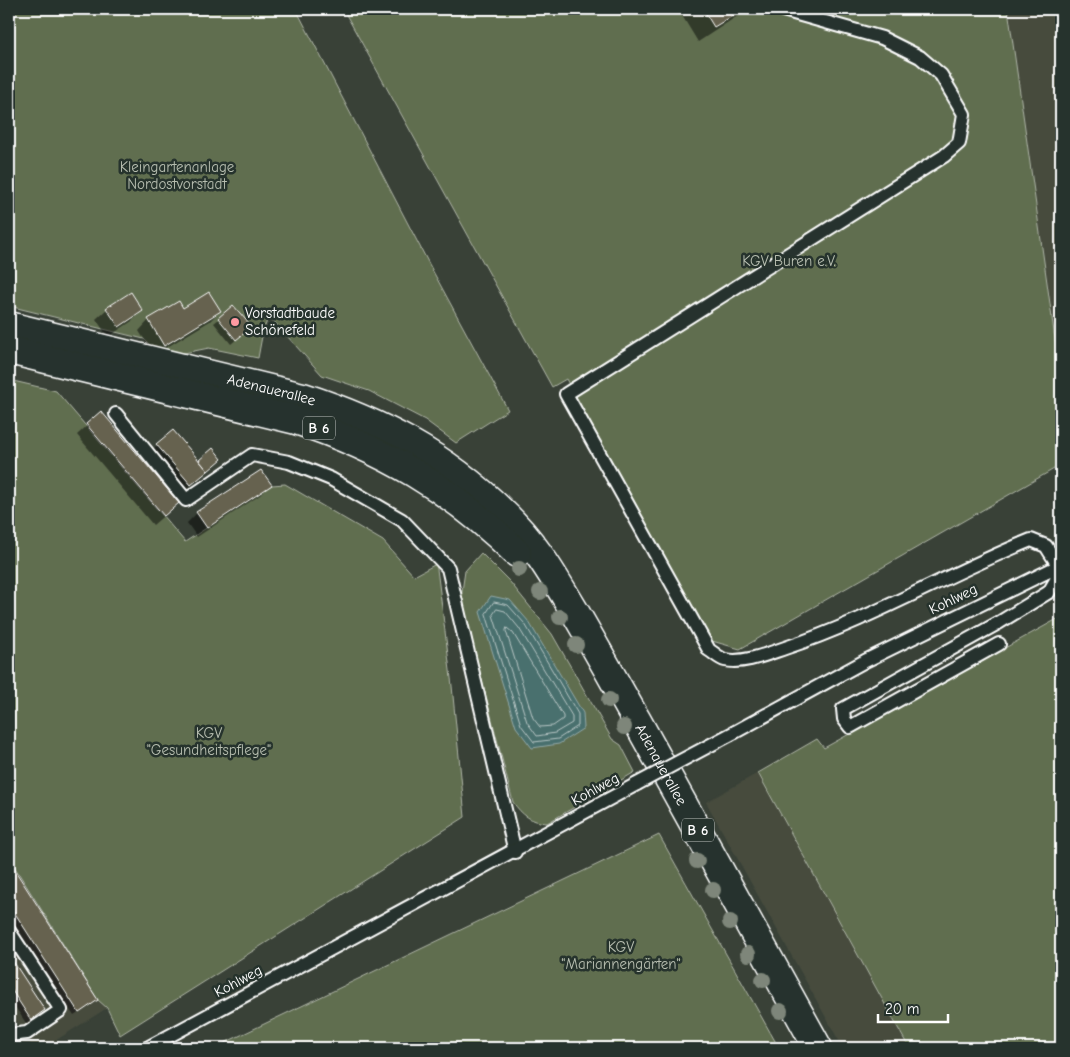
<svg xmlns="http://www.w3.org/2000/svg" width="1070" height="1057" viewBox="0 0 1070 1057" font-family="'Comic Neue',sans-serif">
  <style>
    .built { fill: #464b3e }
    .green { fill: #606e50; stroke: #b0b6a8 }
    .water { fill: #4a706e; stroke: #92a9a8 }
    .shadow { fill: #0007 }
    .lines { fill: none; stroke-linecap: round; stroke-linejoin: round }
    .shore { stroke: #b7c6c5; stroke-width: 1 }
    .building { fill: #66624f; stroke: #fff }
    .service-casing { stroke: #fff; stroke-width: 16 }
    .primary-casing { stroke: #fff; stroke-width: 31 }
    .service { stroke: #26332d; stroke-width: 12 }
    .primary { stroke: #26332d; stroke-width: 28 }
    .service-bridge-casing { stroke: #fff; stroke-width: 16; stroke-linecap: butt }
    .service-bridge { stroke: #26332d; stroke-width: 12 }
    .tree { fill: #7e867a }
    .poi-dot { fill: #ff9aa2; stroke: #26332d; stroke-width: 2 }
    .labels { text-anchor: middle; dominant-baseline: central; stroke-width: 5; stroke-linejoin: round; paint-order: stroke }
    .shield { fill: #26332d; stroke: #bec2c0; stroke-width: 1 }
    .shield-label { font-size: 14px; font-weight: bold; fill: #fff }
    .park-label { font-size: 15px; fill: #b7beb0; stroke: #26332d }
    .poi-label { font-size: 15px; fill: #fff; stroke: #26332d; text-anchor: start }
    .street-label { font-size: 15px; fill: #fff; stroke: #26332d }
  </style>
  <rect width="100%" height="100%" fill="#394137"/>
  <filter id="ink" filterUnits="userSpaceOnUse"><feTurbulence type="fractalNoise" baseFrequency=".02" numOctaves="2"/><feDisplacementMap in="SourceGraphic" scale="10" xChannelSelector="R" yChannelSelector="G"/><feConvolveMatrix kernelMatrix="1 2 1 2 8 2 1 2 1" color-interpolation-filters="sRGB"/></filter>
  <g filter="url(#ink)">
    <!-- built -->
    <g class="built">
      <path d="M1008,9H1061V381Z"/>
      <path d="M758,773L909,1048H843L706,802Z"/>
      <path d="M9,856L107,1008L44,1048H33L9,1010Z"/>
    </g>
    <!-- green -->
    <g class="green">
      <path d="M9,9H296L429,264L508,410L456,443L425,420L369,391L322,375L269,316L263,331L258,358L209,348L179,354L151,346L144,339L9,306Z"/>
      <path d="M343,9H1008L1061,381V465L740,649L712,641L566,379L552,387Z"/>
      <path d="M9,380L56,391L185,542L272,485L285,484L383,541L414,576L436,564L437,569L452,686L465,817L120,1035L107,1008L98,1000L9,858Z"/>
      <path d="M481,553L510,582L552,634L612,739L621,745L635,772L547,823C531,822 522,815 513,802L461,598L465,571Z"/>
      <path d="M1061,617V1048H909L758,773L817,739L824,748Z"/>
      <path d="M659,835L779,1048H214Z"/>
    </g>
    <!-- water -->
    <path class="water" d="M491,596L510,600L529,622L583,713L584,728L559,744L532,748L516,727L480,612Z"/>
    <!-- shadow -->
    <g class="shadow">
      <path d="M678,9H748L698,42Z"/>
      <path d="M107,309L142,311L132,321L108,337L96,319Z"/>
      <path d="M220,311L210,321L154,355L139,331L149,320Z"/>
      <path d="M219,319L245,332L231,344L214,323Z"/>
      <path d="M101,413L167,513L153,525L77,435Z"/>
      <path d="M157,445L199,462L213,450L216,464L180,494L147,455Z"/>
      <path d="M270,485L260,495L197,537L187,523L197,513Z"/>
      <path d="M9,864L97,1000L74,1016L9,916Z"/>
      <path d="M9,957L44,1010L26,1023L9,998Z"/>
    </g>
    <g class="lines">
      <!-- shore -->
      <g class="shore">
        <path d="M494,602L508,605L525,624L578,714V726L558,739L534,742L521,725L486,614Z"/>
        <path d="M497,609L505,611L519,628L572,716V723L555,733L537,736L527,722L493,615Z"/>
        <path d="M507,628L513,633L563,716V719L553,726L540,727L533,718L506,631Z"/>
      </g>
    </g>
    <!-- building -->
    <g class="building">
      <path d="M703,9H744L714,27Z"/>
      <path d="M131,292L143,311L119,327L106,308Z"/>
      <path d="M209,292L221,311L164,346L148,319L179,301L183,308Z"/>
      <path d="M233,305L252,327L236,340L218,318Z"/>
      <path d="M101,411L179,503L164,516L86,424Z"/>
      <path d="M173,430L208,471L191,485L156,444Z"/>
      <path d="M213,448L222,459L208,471L199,460Z"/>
      <path d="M261,470L272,485L207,528L196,512Z"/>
      <path d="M9,861L98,1000L79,1013L9,904Z"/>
      <path d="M9,955L45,1010L31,1020L9,986Z"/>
    </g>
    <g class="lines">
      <defs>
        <g id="service">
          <path d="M783,10L882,38L920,57L941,75L964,114L959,143L944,156L566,394L709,650C714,653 720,659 725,660C744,664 767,654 785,648C870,620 947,574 1031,540L1046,546L1058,565L1056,580L1049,592L1000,622L843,709L844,719L850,727L999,644"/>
          <path d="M116,414L186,500L252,455L289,462L331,479L402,520L448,568L515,852"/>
          <path d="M735,732L865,661L1061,565"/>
          <path d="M9,931L61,1010L27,1033L9,1035"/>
          <path d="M147,1048L637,784"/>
        </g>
        <g id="primary">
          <path id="s1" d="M9,326L303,397C379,422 444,455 502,512C535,543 552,574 575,612C596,648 616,684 637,721C697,830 758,939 818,1048"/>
          <path d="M9,350L296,420C383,449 451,488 517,553"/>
        </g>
      </defs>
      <!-- service casing -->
      <use href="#service" class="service-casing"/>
      <!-- primary casing -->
      <use href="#primary" class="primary-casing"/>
      <!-- service -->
      <use href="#service" class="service"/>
      <!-- primary -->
      <use href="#primary" class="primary"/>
      <defs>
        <path id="service-bridge" d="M637,784L735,732"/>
      </defs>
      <!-- service-bridge casing -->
      <use href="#service-bridge" class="service-bridge-casing"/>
      <!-- service-bridge -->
      <use href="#service-bridge" class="service-bridge"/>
    </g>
    <!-- trees -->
    <g class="tree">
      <circle cx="519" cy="569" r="8"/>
      <circle cx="540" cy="592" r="8"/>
      <circle cx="560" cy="617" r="8"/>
      <circle cx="576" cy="645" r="8"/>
      <circle cx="609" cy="700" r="8"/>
      <circle cx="624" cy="727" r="8"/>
      <circle cx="697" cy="861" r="8"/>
      <circle cx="713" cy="890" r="8"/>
      <circle cx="730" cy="922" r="8"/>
      <circle cx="748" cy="954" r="8"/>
      <circle cx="763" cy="980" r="8"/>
      <circle cx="780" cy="1011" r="8"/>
    </g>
  </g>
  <!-- markers -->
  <circle class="poi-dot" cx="235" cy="322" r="5"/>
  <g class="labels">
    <!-- shield labels -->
    <g class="shield">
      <rect x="303" y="416.5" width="32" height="23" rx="4"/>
      <rect x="682" y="818.5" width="32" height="23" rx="4"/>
    </g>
    <g class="shield-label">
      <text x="319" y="428">B 6</text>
      <text x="698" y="830">B 6</text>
    </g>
    <!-- park labels -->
    <g class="park-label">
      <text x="177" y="167">Kleingartenanlage<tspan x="177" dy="17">Nordostvorstadt</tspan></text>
      <text x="789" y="261">KGV Buren e.V.</text>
      <text x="209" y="733">KGV<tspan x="209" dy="17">"Gesundheitspflege"</tspan></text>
      <text x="621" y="947">KGV<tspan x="621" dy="17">"Mariannengärten"</tspan></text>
    </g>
    <!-- poi labels -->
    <g class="poi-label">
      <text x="245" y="313">Vorstadtbaude<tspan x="245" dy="17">Schönefeld</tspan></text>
    </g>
    <!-- street labels -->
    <g class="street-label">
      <text stroke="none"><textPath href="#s1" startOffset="270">Adenauerallee</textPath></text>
      <text transform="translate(953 599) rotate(-26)">Kohlweg</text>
      <text stroke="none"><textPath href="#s1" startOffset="834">Adenauerallee</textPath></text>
      <text transform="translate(595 789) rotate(-29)">Kohlweg</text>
      <text transform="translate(238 981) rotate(-28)">Kohlweg</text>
    </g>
  </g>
  <!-- margin -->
  <rect width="1070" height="1057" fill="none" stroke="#26332d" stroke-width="30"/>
  <rect x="15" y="15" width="1040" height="1027" fill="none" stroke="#fff" stroke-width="2" filter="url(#ink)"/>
  <!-- scale -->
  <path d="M878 1014v8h70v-8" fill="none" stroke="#ffffff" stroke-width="2.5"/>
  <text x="885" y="1014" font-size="15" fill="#ffffff" stroke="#26332d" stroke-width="4" paint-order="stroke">20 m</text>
</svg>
